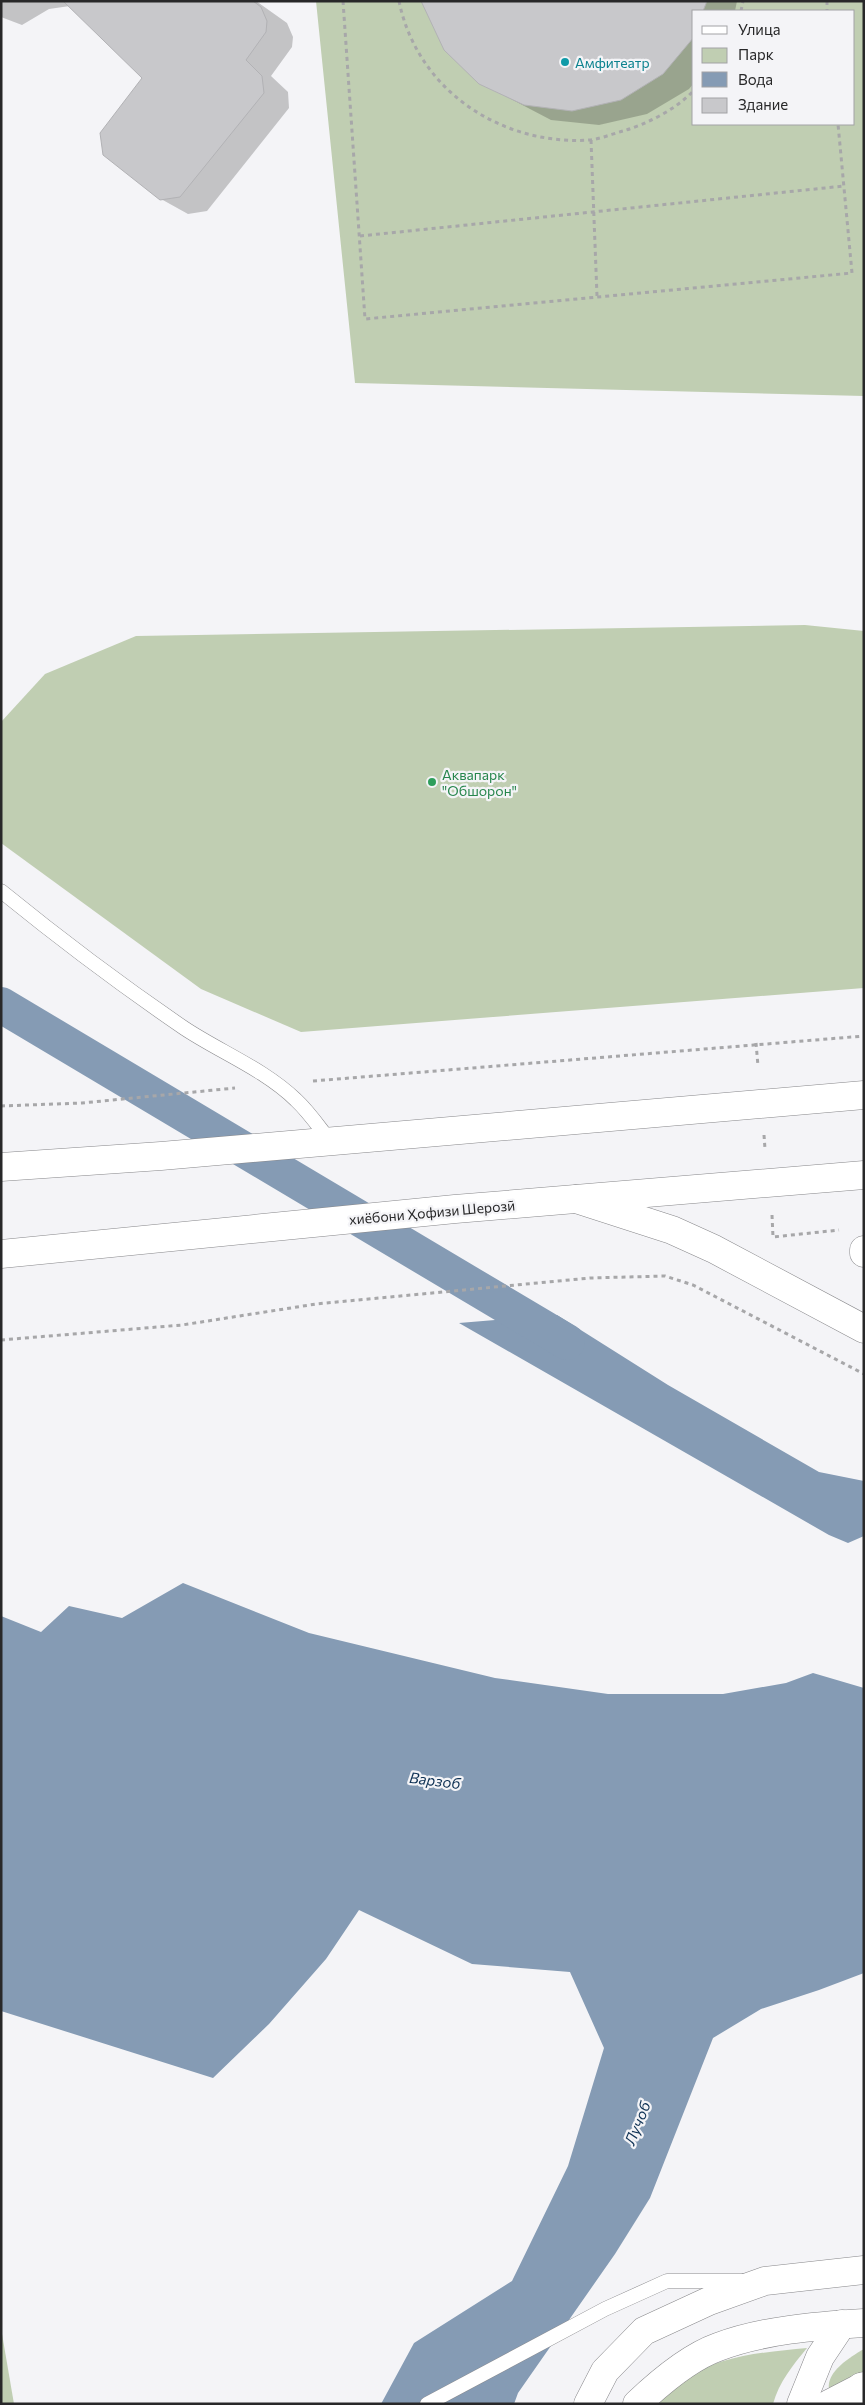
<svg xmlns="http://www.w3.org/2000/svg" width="865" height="2405" viewBox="0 0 865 2405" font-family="Commissioner,sans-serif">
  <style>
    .green { fill: #c0ceb2; fill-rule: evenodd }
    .water { fill: #859bb4 }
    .shadow { fill: #0003 }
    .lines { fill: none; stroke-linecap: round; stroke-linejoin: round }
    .canal { stroke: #859bb4; stroke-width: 36 }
    .building { fill: #c8c8cb; stroke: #b2b2b5 }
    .lane-casing { stroke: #87878a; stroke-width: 15 }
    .secondary-casing { stroke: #87878a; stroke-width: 29 }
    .highway-casing { stroke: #87878a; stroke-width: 29 }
    .path { stroke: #a7a7a9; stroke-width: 3; stroke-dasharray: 4 4; stroke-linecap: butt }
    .lane { stroke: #fff; stroke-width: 14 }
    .secondary { stroke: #fff; stroke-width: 28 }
    .highway { stroke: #fff; stroke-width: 28 }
    .culture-dot { fill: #0f9aa8; stroke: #f4f4f7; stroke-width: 2 }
    .leisure-dot { fill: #2e9e5b; stroke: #f4f4f7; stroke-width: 2 }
    .labels { text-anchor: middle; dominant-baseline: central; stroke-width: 4.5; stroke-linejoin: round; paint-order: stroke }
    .culture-label { font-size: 14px; fill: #0d838f; stroke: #f4f4f7; text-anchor: start }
    .leisure-label { font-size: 14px; fill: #27864d; stroke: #f4f4f7; text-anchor: start }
    .street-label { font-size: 14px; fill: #282829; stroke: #f4f4f7 }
    .water-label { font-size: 15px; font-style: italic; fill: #0e3154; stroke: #f4f4f7 }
  </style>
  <rect width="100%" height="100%" fill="#f4f4f7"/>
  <!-- green -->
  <g class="green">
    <path d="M316,1H864V396L355,383ZM694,11H854V124H694Z"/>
    <path d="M805,625L864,631V988L301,1032L201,989L1,843V722L45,674L136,636Z"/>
    <path d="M1,2328L14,2404H1Z"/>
    <path d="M807,2348C793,2365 779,2382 773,2404H654C664,2396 674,2387 684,2379C720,2355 766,2352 807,2348Z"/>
    <path d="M864,2349V2374L829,2389C826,2372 850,2357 864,2349Z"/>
  </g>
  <!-- water -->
  <g class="water">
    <path d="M557,1315L668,1385L819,1472L864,1481V1536L848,1543L829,1535L459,1323Z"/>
    <path d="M183,1583L309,1633L495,1678L608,1694H723L786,1683L813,1673L864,1688V1973L819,1990L761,2009L713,2038L650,2198L615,2254L518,2393L514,2404H381L414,2343L512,2281L568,2166L604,2048L570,1972L472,1964L359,1910L326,1959L269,2024L213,2078L1,2011V1616L41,1632L69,1606L122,1618Z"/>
  </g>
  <!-- shadow -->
  <g class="shadow">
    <path d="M1,1H256L287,23L293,37L292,47L271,76L288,92L289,108L207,211L188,214L161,199L144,78L70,6L49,9L22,25L1,17Z"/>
    <path d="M423,1H737L735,11H694V83L689,89L647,114L599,125L551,120L480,83Z"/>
  </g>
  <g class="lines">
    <!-- canal -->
    <path class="canal" d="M1,1005L567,1342"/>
  </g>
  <!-- building -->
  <g class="building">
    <path d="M63,1H253L261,7L267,21L266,32L246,60L262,76L264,93L180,197L160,200L103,155L100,133L142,78Z"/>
    <path d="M421,1H707L703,11H694V37L663,74L621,100L572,111L524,105L479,84L444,50Z"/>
  </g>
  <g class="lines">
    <defs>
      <g id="lane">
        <path d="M1,891C60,939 121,985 184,1028C220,1052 264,1069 296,1100C309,1112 319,1127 330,1141"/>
        <path d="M427,2404L605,2309L667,2281H744"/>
      </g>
      <g id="secondary">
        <path d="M1,1167L161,1156L864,1095"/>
        <path d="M1,1254L455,1209L864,1175"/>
        <path d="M637,2404C658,2384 690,2357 718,2347C763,2330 816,2326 864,2323"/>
        <path d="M829,2404L864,2386"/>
      </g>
      <g id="highway">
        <path d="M576,1199L672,1230L714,1249L864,1329"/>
        <path d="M864,1250V1253"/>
        <path d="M588,2404L605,2371L644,2331L709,2301L765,2281L864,2270"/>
        <path d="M801,2404L820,2357L842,2324"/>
        <path d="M852,2404L861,2387"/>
      </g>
    </defs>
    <!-- lane casing -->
    <use href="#lane" class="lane-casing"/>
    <!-- secondary casing -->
    <use href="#secondary" class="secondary-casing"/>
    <!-- highway casing -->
    <use href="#highway" class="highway-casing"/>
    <!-- path -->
    <g class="path">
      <path d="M343,1L365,319L852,273L838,124"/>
      <path d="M399,1C417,90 501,146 590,140C600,139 612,134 623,131C647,124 677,109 694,90"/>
      <path d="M827,1V11"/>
      <path d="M741,11L743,1"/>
      <path d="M591,140L597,296"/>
      <path d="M360,236L844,186"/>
      <path d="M756,1043L758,1066"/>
      <path d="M313,1081L864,1036"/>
      <path d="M1,1106L82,1103L235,1088"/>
      <path d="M764,1135L765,1149"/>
      <path d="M772,1215L773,1237L839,1230"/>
      <path d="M1,1340L182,1325L316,1304L590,1278L665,1276L693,1285L864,1374"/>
    </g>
    <!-- lane -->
    <use href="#lane" class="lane"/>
    <!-- secondary -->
    <use href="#secondary" class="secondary"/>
    <!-- highway -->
    <use href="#highway" class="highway"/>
  </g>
  <!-- markers -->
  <circle class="culture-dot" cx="565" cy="62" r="5"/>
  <circle class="leisure-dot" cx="432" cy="782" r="5"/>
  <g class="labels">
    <!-- culture labels -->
    <g class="culture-label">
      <text x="575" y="62">Aмфитеатр</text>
    </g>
    <!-- leisure labels -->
    <g class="leisure-label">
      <text x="442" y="774">Аквапарк<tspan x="442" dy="16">"Обшорон"</tspan></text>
    </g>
    <!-- street labels -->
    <g class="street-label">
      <text transform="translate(432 1212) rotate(-5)">хиёбони Ҳофизи Шерозӣ</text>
    </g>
    <!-- water labels -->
    <g class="water-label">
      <text transform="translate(435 1780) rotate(7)">Варзоб</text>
      <text transform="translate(637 2123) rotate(-68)">Лучоб</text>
    </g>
  </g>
  <!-- border -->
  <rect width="865" height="2405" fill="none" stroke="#282829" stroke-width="5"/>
  <!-- legend -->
  <rect x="692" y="10" width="162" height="115" fill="#f4f4f7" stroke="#a2a2a5"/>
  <rect x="702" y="26" width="25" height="8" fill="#ffffff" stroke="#a2a2a5"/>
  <text x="738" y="35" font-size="15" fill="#282829">Улица</text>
  <rect x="702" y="48" width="25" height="15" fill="#c0ceb2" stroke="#a2a2a5"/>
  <text x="738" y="60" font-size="15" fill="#282829">Парк</text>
  <rect x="702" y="72" width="25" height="15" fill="#859bb4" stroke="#a2a2a5"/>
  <text x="738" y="85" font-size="15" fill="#282829">Вода</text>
  <rect x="702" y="98" width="25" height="15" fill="#c8c8cb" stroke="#a2a2a5"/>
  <text x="738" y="110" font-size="15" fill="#282829">Здание</text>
</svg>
